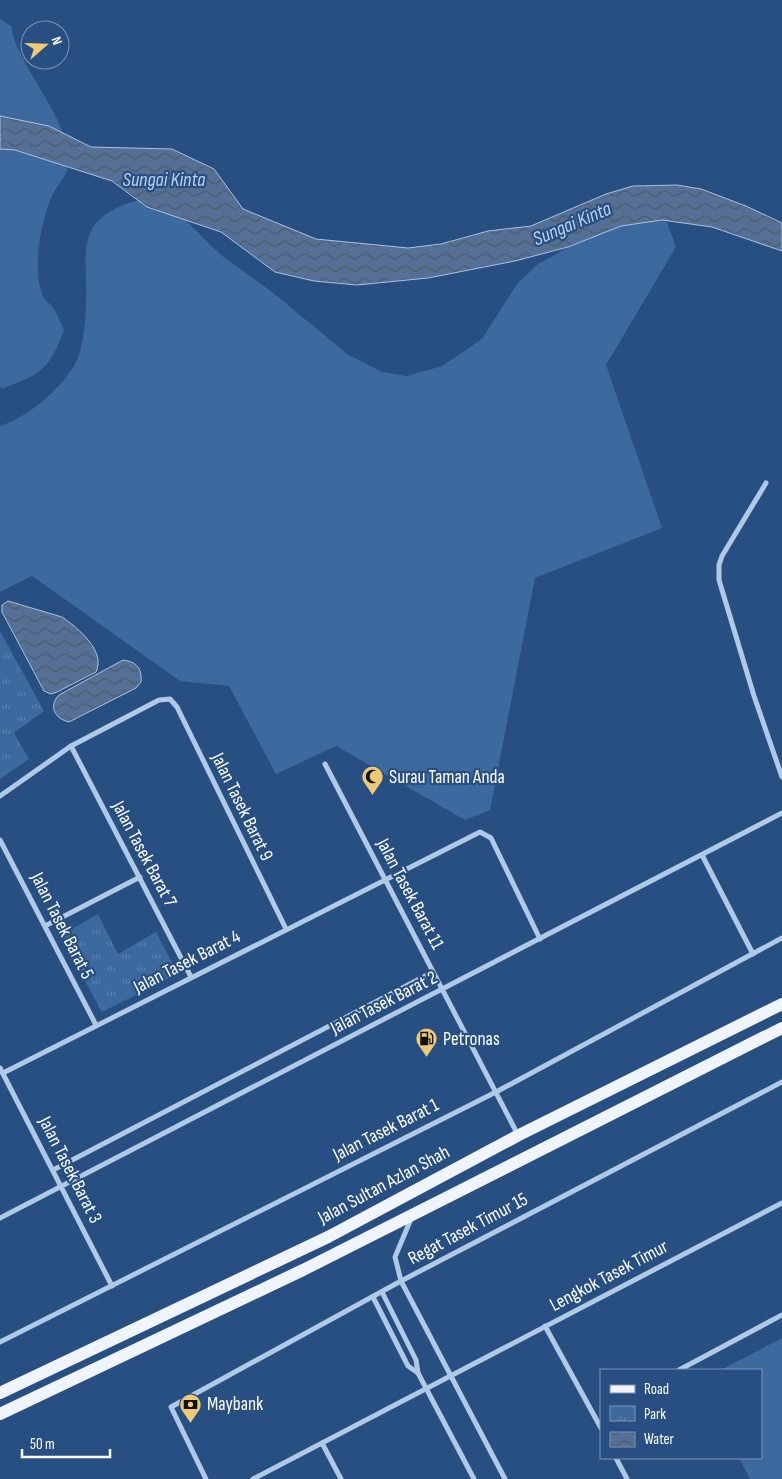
<svg xmlns="http://www.w3.org/2000/svg" width="782" height="1479" viewBox="0 0 782 1479" font-family="'Sofia Sans Condensed',sans-serif">
  <style>
    .grass { fill: #3c699e }
    .park { fill: url(#park-tufts) }
    .water { fill: url(#water-waves); stroke: #a4c3e6 }
    .lines { fill: none; stroke-linecap: round; stroke-linejoin: round }
    .minor { stroke: #afc9e6; stroke-width: 5 }
    .primary { stroke: #f0f5fd; stroke-width: 12 }
    .labels { text-anchor: middle; dominant-baseline: central; stroke-width: 4.5; stroke-linejoin: round; paint-order: stroke }
    .poi-label { font-size: 19px; fill: #fff; stroke: #284f81; text-anchor: start }
    .street-label { font-size: 19px; fill: #fff; stroke: #284f81 }
    .water-label { font-size: 20px; font-style: italic; fill: #bbd2ee; stroke: #284f81 }
  </style>
  <defs>
    <pattern id="park-tufts" width="24" height="20" patternUnits="userSpaceOnUse" patternTransform="scale(1.25)"><rect width="24" height="20" fill="#3c699e"/><path d="M3 7l-1-3M5 7V3M7 7l1-3M15 17l-1-3M17 17v-4M19 17l1-3" fill="none" stroke="#5980ad"/></pattern>
    <pattern id="water-waves" width="16" height="10" patternUnits="userSpaceOnUse" patternTransform="scale(1.25)"><rect width="16" height="10" fill="#557094"/><path d="M0 5q4-4 8 0t8 0" fill="none" stroke="#505a69"/></pattern>
  </defs>
  <rect width="100%" height="100%" fill="#284f81"/>
  <!-- grass -->
  <g class="grass">
    <path d="M0,19L12,27C12,37 16,44 20,52C36,88 68,122 68,163C68,175 58,184 53,194C41,218 31,273 44,298C46,301 49,303 52,306C57,313 60,322 64,330C51,367 40,376 3,388L0,387Z"/>
    <path d="M146,199L184,219L221,255L272,292L347,354L382,372L407,376L442,366L482,339L517,284L538,264L620,219L664,215L676,247L606,365L662,528L535,578L490,810L465,820L336,746L276,774L229,686L180,681L32,576L0,592V426C27,418 65,386 77,360C83,348 86,317 86,303C88,281 81,252 91,231C99,213 128,201 146,199Z"/>
    <path d="M782,1338V1479H750L739,1458H761V1370H721Z"/>
  </g>
  <!-- park -->
  <g class="park">
    <path d="M0,631L44,711L14,733L29,759L0,779Z"/>
    <path d="M98,914L118,954L156,932L178,974L102,1012L60,936Z"/>
  </g>
  <!-- water -->
  <g class="water">
    <path d="M0,116L49,126L91,147L172,149L214,169L243,209L316,239L408,248L441,244L488,231L531,226L606,194L633,186L677,185L701,189L746,206L782,223V251L712,227L662,220L621,226L568,247L515,261L428,278L357,285L314,281L275,272L221,232L147,207L112,181L15,150L0,149Z"/>
    <path d="M8,601L62,617C78,628 106,651 96,672L57,692L51,694L44,691L2,612V605Z"/>
    <path d="M123,660C137,662 142,668 141,682L136,688L69,722C55,719 48,706 59,695Z"/>
  </g>
  <g class="lines">
    <!-- minor -->
    <g class="minor">
      <path d="M766,483L722,556L719,565V580L754,696L782,777"/>
      <path d="M71,746L191,977"/>
      <path d="M325,764L518,1135"/>
      <path d="M0,796L71,746L159,700L170,699L177,707L286,929"/>
      <path d="M0,840L96,1025"/>
      <path d="M702,855L753,954"/>
      <path d="M45,926L140,877"/>
      <path d="M0,1068L112,1286"/>
      <path d="M3,1073L480,832L491,838L540,939"/>
      <path d="M53,1170L433,972"/>
      <path d="M0,1218L782,813"/>
      <path d="M411,1219L395,1257L401,1281L505,1479"/>
      <path d="M382,1292L416,1360L418,1373L474,1479"/>
      <path d="M373,1297L408,1366L418,1373"/>
      <path d="M545,1326L601,1428"/>
      <path d="M0,1342L496,1092L782,938"/>
      <path d="M679,1370L782,1315"/>
      <path d="M322,1443L341,1479"/>
      <path d="M616,1458L627,1479"/>
      <path d="M206,1479L171,1407L401,1281L782,1082"/>
      <path d="M253,1479L782,1203"/>
    </g>
    <!-- primary -->
    <g class="primary">
      <path d="M0,1393L328,1237L519,1135L782,1004"/>
      <path d="M0,1414L303,1270L782,1028"/>
    </g>
  </g>
  <!-- icons -->
  <defs>
    <symbol id="mosque-pin" viewBox="-11 -11 22 30"><path d="M0 17L-7.5 6A9.5 9.5 0 1 1 7.5 6Z" fill="#eeca76" stroke="#284f81"/><path d="M3.5-4.9A6 6 0 1 0 3.5 4.9A5 5 0 1 1 3.5-4.9Z" fill="#111"/></symbol>
    <symbol id="fuel-pin" viewBox="-11 -11 22 30"><path d="M0 17L-7.5 6A9.5 9.5 0 1 1 7.5 6Z" fill="#eeca76" stroke="#284f81"/><path d="M-5.5-6h7V0h2V4h1.3V-2.5L3-4.5l.8-.8L6-3V5H2.5V1h-1V6h-7ZM-4.2-4.7v3.2H.2V-4.7Z" fill="#111"/></symbol>
    <symbol id="bank-pin" viewBox="-11 -11 22 30"><path d="M0 17L-7.5 6A9.5 9.5 0 1 1 7.5 6Z" fill="#eeca76" stroke="#284f81"/><path d="M-6-4H6V4H-6ZM0-2.3a2.3 2.3 0 1 0 0 4.6a2.3 2.3 0 1 0 0-4.6Z" fill="#111"/></symbol>
  </defs>
  <g fill-rule="evenodd">
    <use href="#mosque-pin" x="360" y="764" width="25" height="34"/>
    <use href="#fuel-pin" x="414" y="1026" width="25" height="34"/>
    <use href="#bank-pin" x="178" y="1392" width="25" height="34"/>
  </g>
  <g class="labels">
    <!-- poi labels -->
    <g class="poi-label">
      <text x="389" y="777">Surau Taman Anda</text>
      <text x="443" y="1039">Petronas</text>
      <text x="207" y="1404">Maybank</text>
    </g>
    <!-- street labels -->
    <g class="street-label">
      <text transform="translate(242 807) rotate(64)">Jalan Tasek Barat 9</text>
      <text transform="translate(144 854) rotate(62)">Jalan Tasek Barat 7</text>
      <text transform="translate(410 894) rotate(62)">Jalan Tasek Barat 11</text>
      <text transform="translate(62 926) rotate(63)">Jalan Tasek Barat 5</text>
      <text transform="translate(187 962) rotate(-27)">Jalan Tasek Barat 4</text>
      <text transform="translate(384 1003) rotate(-27)">Jalan Tasek Barat 2</text>
      <text transform="translate(386 1130) rotate(-27)">Jalan Tasek Barat 1</text>
      <text transform="translate(70 1170) rotate(63)">Jalan Tasek Barat 3</text>
      <text transform="translate(384 1185) rotate(-28)">Jalan Sultan Azlan Shah</text>
      <text transform="translate(468 1229) rotate(-28)">Regat Tasek Timur 15</text>
      <text transform="translate(609 1276) rotate(-28)">Lengkok Tasek Timur</text>
    </g>
    <!-- water labels -->
    <g class="water-label">
      <text x="164" y="180">Sungai Kinta</text>
      <text transform="translate(572 224) rotate(-23)">Sungai Kinta</text>
    </g>
  </g>
  <!-- legend -->
  <rect x="600" y="1369" width="162" height="90" fill="#284f81" stroke="#7e95b3"/>
  <rect x="610" y="1385" width="25" height="8" fill="#f0f5fd" stroke="#7e95b3"/>
  <text x="644" y="1394" font-size="15" fill="#ffffff">Road</text>
  <rect x="610" y="1406" width="25" height="15" fill="url(#park-tufts)" stroke="#7e95b3"/>
  <text x="644" y="1419" font-size="15" fill="#ffffff">Park</text>
  <rect x="610" y="1432" width="25" height="15" fill="url(#water-waves)" stroke="#7e95b3"/>
  <text x="644" y="1444" font-size="15" fill="#ffffff">Water</text>
  <!-- north arrow -->
  <g transform="translate(45 45) rotate(70)"><circle r="24" fill="#284f81" stroke="#7e95b3"/>
  <path d="M0-4L9 19L0 12L-9 19Z" fill="#eeca76"/>
  <text y="-8" font-size="14" font-weight="bold" text-anchor="middle" fill="#ffffff">N</text>
  </g>
  <!-- scale -->
  <path d="M22 1449v8h88v-8" fill="none" stroke="#ffffff" stroke-width="2.5"/>
  <text x="30" y="1449" font-size="15" fill="#ffffff" stroke="#284f81" stroke-width="4" paint-order="stroke">50 m</text>
</svg>
